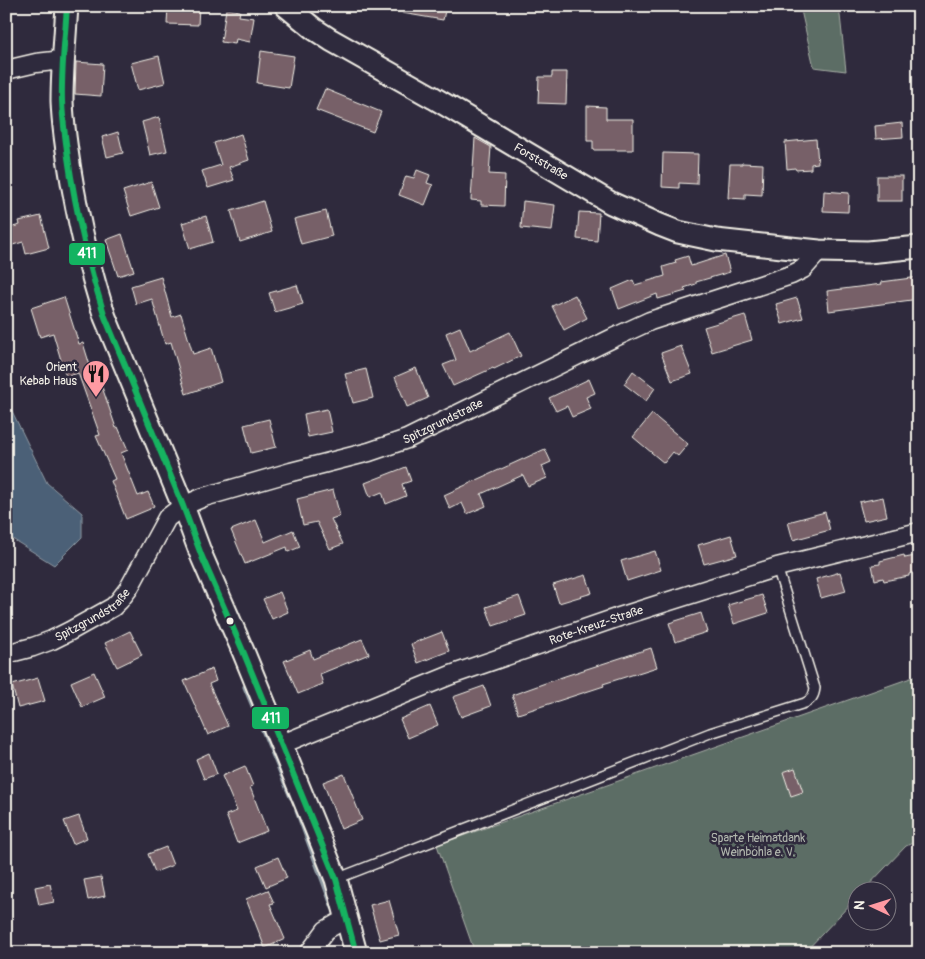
<svg xmlns="http://www.w3.org/2000/svg" width="925" height="959" viewBox="0 0 925 959" font-family="Pangolin,sans-serif">
  <style>
    .green { fill: #5c6d65; stroke: #a8afa6 }
    .water { fill: #4c6177; stroke: #8f9ba4 }
    .lines { fill: none; stroke-linecap: round; stroke-linejoin: round }
    .stream { stroke: #8f9ba4; stroke-width: 5 }
    .building { fill: #776067; stroke: #f4f1e8 }
    .service-casing { stroke: #f4f1e8; stroke-width: 12 }
    .minor-casing { stroke: #f4f1e8; stroke-width: 21 }
    .tertiary-casing { stroke: #f4f1e8; stroke-width: 25 }
    .service { stroke: #2f2a3d; stroke-width: 9 }
    .minor { stroke: #2f2a3d; stroke-width: 18 }
    .tertiary { stroke: #2f2a3d; stroke-width: 21 }
    .bus-1-casing { stroke: #2f2a3d; stroke-width: 10 }
    .bus-1 { stroke: #13b361; stroke-width: 6 }
    .bus-dot { fill: #f4f1e8; stroke: #2f2a3d; stroke-width: 2 }
    .labels { text-anchor: middle; dominant-baseline: central; stroke-width: 5; stroke-linejoin: round; paint-order: stroke }
    .street-label { font-size: 12px; fill: #f4f1e8; stroke: #2f2a3d }
    .poi-label { font-size: 12px; fill: #f4f1e8; stroke: #2f2a3d; text-anchor: end }
    .park-label { font-size: 12px; fill: #b0b6ad; stroke: #2f2a3d }
    .line-badge { stroke: #2f2a3d; stroke-width: 2 }
    .badge-label { font-size: 14px; text-anchor: middle; font-weight: bold; fill: #fff }
  </style>
  <rect width="100%" height="100%" fill="#2f2a3d"/>
  <filter id="ink" filterUnits="userSpaceOnUse"><feTurbulence type="fractalNoise" baseFrequency=".02" numOctaves="2"/><feDisplacementMap in="SourceGraphic" scale="10" xChannelSelector="R" yChannelSelector="G"/><feConvolveMatrix kernelMatrix="1 2 1 2 8 2 1 2 1" color-interpolation-filters="sRGB"/></filter>
  <g filter="url(#ink)">
    <!-- green -->
    <g class="green">
      <path d="M800,6H839L846,71L814,67Z"/>
      <path d="M919,675V840L906,846L863,891L858,892L857,897L804,953H475L437,845Z"/>
    </g>
    <!-- water -->
    <path class="water" d="M6,404L9,405L47,483L82,513V537L54,565L6,535Z"/>
    <g class="lines">
      <!-- stream -->
      <g class="stream">
        <path d="M245,687L291,797"/>
        <path d="M297,811L333,908"/>
      </g>
    </g>
    <!-- building -->
    <g class="building">
      <path d="M168,6H199L198,25L167,24Z"/>
      <path d="M403,6H446L443,20L402,13Z"/>
      <path d="M226,9L240,11L239,16L254,18L250,42L236,39L235,44L221,42Z"/>
      <path d="M261,51L294,56L289,88L257,83Z"/>
      <path d="M159,56L165,83L138,90L131,63Z"/>
      <path d="M76,62L103,64L101,96L75,94Z"/>
      <path d="M552,72H567L566,104L538,103L539,77H552Z"/>
      <path d="M325,89L381,112L373,132L316,110Z"/>
      <path d="M587,106L606,107V119H633V150H593V141H587Z"/>
      <path d="M159,117L167,151L150,155L142,122Z"/>
      <path d="M902,123L903,137L876,139L875,126Z"/>
      <path d="M118,132L123,153L107,157L102,137Z"/>
      <path d="M241,134L249,160L229,167L234,180L208,188L202,171L221,165L214,143Z"/>
      <path d="M475,138L491,147L489,174L505,175L504,206L481,205V201L471,200Z"/>
      <path d="M816,139L818,163L811,164V169L796,170L795,168L787,169L785,142Z"/>
      <path d="M663,153L698,154L697,184L679,183V188L662,187Z"/>
      <path d="M742,163L763,164L762,195L745,194V199L728,198L730,164H742Z"/>
      <path d="M417,170L430,175L427,183L433,185L425,205L399,195L406,176L414,178Z"/>
      <rect x="877" y="176" width="25" height="25"/>
      <path d="M151,182L159,207L131,216L123,191Z"/>
      <path d="M824,191L849,193L848,212L823,211Z"/>
      <path d="M263,201L272,232L240,242L231,211Z"/>
      <path d="M523,201L555,205L552,231L521,228Z"/>
      <path d="M326,211L332,236L301,244L294,219Z"/>
      <path d="M579,212L599,213L597,241L577,239Z"/>
      <path d="M41,216L49,248L26,254L23,242L6,247V229L20,225L19,221Z"/>
      <path d="M206,216L213,242L190,249L182,223Z"/>
      <path d="M122,234L134,271L118,276L106,240Z"/>
      <path d="M725,255L730,272L696,282V284L684,288L686,291L658,299L657,294L619,309L612,289L633,280L635,285L665,276L663,267L676,263L675,260L688,256L691,266Z"/>
      <path d="M161,277L172,317L181,314L193,354L211,348L221,382L186,394L171,342L165,344L152,299L136,304L131,286Z"/>
      <path d="M919,277V299L829,311L827,291L882,284L881,282Z"/>
      <path d="M297,285L303,304L275,312L269,293Z"/>
      <path d="M575,295L587,318L564,330L552,306Z"/>
      <path d="M64,297L79,344L83,343L96,385L101,384L116,428L118,427L128,450L121,453L138,496L148,492L154,506L150,508V509L126,519L111,481L115,479L96,436L100,435L78,373L66,377L53,333L40,337L31,308Z"/>
      <path d="M797,298L803,318L782,324L776,304Z"/>
      <path d="M745,315L752,340L712,352L704,327Z"/>
      <path d="M460,327L470,351L510,332L521,356L494,369L493,368L453,386L443,365L456,360L446,333Z"/>
      <path d="M681,346L692,374L672,381L661,353Z"/>
      <path d="M416,368L428,398L407,407L395,377Z"/>
      <path d="M366,369L373,398L353,403L345,374Z"/>
      <path d="M633,371L655,388L646,401L624,384Z"/>
      <path d="M589,379L595,393L586,397L591,409L572,417L567,406L556,411L549,398Z"/>
      <path d="M327,409L332,432L308,437L304,414Z"/>
      <path d="M652,414L688,444L678,456L673,452L664,463L633,437Z"/>
      <path d="M269,419L276,447L251,453L244,425Z"/>
      <path d="M545,449L551,462L542,466L547,478L528,486L523,475L481,494L486,506L467,514L462,503L450,509L444,495Z"/>
      <path d="M406,467L411,481L402,484L406,496L386,504L382,492L370,497L365,483Z"/>
      <path d="M333,490L340,516L331,519L343,544L330,549L317,522L303,525L297,499Z"/>
      <path d="M883,497L887,516L864,521L859,502Z"/>
      <path d="M825,512L830,530L793,540L788,522Z"/>
      <path d="M256,520L265,542L293,530L300,547L288,552L287,547L245,564L231,530Z"/>
      <path d="M731,535L737,555L704,564L698,545Z"/>
      <path d="M655,551L661,570L627,581L621,561Z"/>
      <path d="M904,555L905,558L915,556L918,571L909,574V576L884,581L883,578L875,580L872,565L880,564V561Z"/>
      <path d="M840,572L846,591L821,598L816,579Z"/>
      <path d="M586,575L592,593L559,603L553,585Z"/>
      <path d="M280,592L288,612L272,619L263,599Z"/>
      <path d="M762,595L768,613L734,624L728,605Z"/>
      <path d="M519,596L526,615L493,626L486,607Z"/>
      <path d="M701,613L707,632L675,642L669,623Z"/>
      <path d="M130,631L142,655L117,667L105,643Z"/>
      <path d="M442,632L449,651L418,663L411,644Z"/>
      <path d="M362,639L369,654L320,674L323,684L298,694L284,661L310,650L313,659Z"/>
      <path d="M651,648L657,667L603,684L604,686L518,714L512,695L565,676Z"/>
      <path d="M212,669L216,681L209,684L228,726L208,735L184,681Z"/>
      <path d="M94,672L105,697L82,707L71,682Z"/>
      <path d="M38,678L45,701L18,708L12,685Z"/>
      <path d="M484,686L491,706L461,717L453,697Z"/>
      <path d="M430,706L438,725L408,738L400,719Z"/>
      <path d="M209,753L217,774L204,779L196,759Z"/>
      <path d="M245,766L253,786L250,787L267,831L237,843L226,815L237,811L222,776Z"/>
      <path d="M795,768L803,792L791,796L783,772Z"/>
      <path d="M344,774L362,820L341,829L323,782Z"/>
      <path d="M79,816L87,838L73,844L64,821Z"/>
      <path d="M166,847L173,865L155,872L148,854Z"/>
      <path d="M278,857L287,878L266,887L257,866Z"/>
      <path d="M101,877L105,896L88,900L84,880Z"/>
      <path d="M50,884L54,902L39,905L35,887Z"/>
      <path d="M268,890L274,903L270,904L285,939L265,948L246,899Z"/>
      <path d="M389,900L399,935L380,940L370,905Z"/>
    </g>
    <g class="lines">
      <defs>
        <path id="service" d="M336,879L710,733L805,703C812,699 814,696 815,688L777,567"/>
        <g id="minor">
          <path d="M6,70L36,63L63,60"/>
          <path id="s1" d="M6,654L33,647L52,640L70,631L113,607L119,601L129,588L167,518L183,506L204,497L291,472L369,452L407,439L613,338L650,321L791,275L803,269L819,251"/>
          <path id="s2" d="M282,744L451,675L619,617L777,567L919,532"/>
          <path d="M309,953L326,930L347,918"/>
        </g>
        <g id="tertiary">
          <path d="M67,6C65,38 62,70 62,101C63,131 68,159 73,188C81,232 91,275 105,317L183,506L202,557L243,651L318,834L336,879L356,953"/>
          <path id="s3" d="M286,6L314,29L331,40L434,98L611,203L660,225L678,232L716,240L819,251L868,252L919,247"/>
        </g>
      </defs>
      <!-- service casing -->
      <use href="#service" class="service-casing"/>
      <!-- minor casing -->
      <use href="#minor" class="minor-casing"/>
      <!-- tertiary casing -->
      <use href="#tertiary" class="tertiary-casing"/>
      <!-- service -->
      <use href="#service" class="service"/>
      <!-- minor -->
      <use href="#minor" class="minor"/>
      <!-- tertiary -->
      <use href="#tertiary" class="tertiary"/>
      <defs>
        <path id="bus-1" d="M67,6C65,38 61,70 62,101C63,127 67,152 71,177C79,224 90,271 105,317L183,506L202,557L243,651L336,879L356,953"/>
      </defs>
      <!-- bus-1 casing -->
      <use href="#bus-1" class="bus-1-casing"/>
      <!-- bus-1 -->
      <use href="#bus-1" class="bus-1"/>
    </g>
  </g>
  <!-- icons -->
  <defs>
    <symbol id="restaurant-pin" viewBox="-11 -11 22 30"><path d="M0 17L-7.5 6A9.5 9.5 0 1 1 7.5 6Z" fill="#ff9aa2" stroke="#2f2a3d"/><path d="M-5-6h1v4h1v-4h1v4h1v-4h1v5L-1.5 .5V6h-2V.5L-5-1ZM5-6V6H3V1.5H1.5Q1.5-4 5-6Z" fill="#111"/></symbol>
  </defs>
  <g fill-rule="evenodd">
    <use href="#restaurant-pin" x="80" y="358" width="32" height="43"/>
  </g>
  <!-- markers -->
  <circle class="bus-dot" cx="230" cy="621" r="4.5"/>
  <g class="labels">
    <!-- street labels -->
    <g class="street-label">
      <text stroke="none"><textPath href="#s3" startOffset="299">Forststraße</textPath></text>
      <text stroke="none"><textPath href="#s1" startOffset="516">Spitzgrundstraße</textPath></text>
      <text stroke="none"><textPath href="#s1" startOffset="96">Spitzgrundstraße</textPath></text>
      <text stroke="none"><textPath href="#s2" startOffset="336">Rote-Kreuz-Straße</textPath></text>
    </g>
    <!-- poi labels -->
    <g class="poi-label">
      <text x="77" y="367">Orient<tspan x="77" dy="14">Kebab Haus</tspan></text>
    </g>
    <!-- park labels -->
    <g class="park-label">
      <text x="758" y="838">Sparte Heimatdank<tspan x="758" dy="14">Weinböhla e. V.</tspan></text>
    </g>
  </g>
  <g class="line-badge">
    <rect x="68" y="242" width="38" height="24" rx="5" fill="#13b361"/>
    <rect x="251" y="706" width="39" height="24" rx="5" fill="#13b361"/>
  </g>
  <g class="badge-label">
    <text x="87" y="258">411</text>
    <text x="271" y="723">411</text>
  </g>
  <!-- margin -->
  <rect width="925" height="959" fill="none" stroke="#2f2a3d" stroke-width="25"/>
  <rect x="12" y="12" width="900" height="934" fill="none" stroke="#f4f1e8" stroke-width="2" filter="url(#ink)"/>
  <!-- north arrow -->
  <g transform="translate(872 906) rotate(274)"><circle r="24" fill="#2f2a3d" stroke="#7e7a81"/>
  <path d="M0-4L9 19L0 12L-9 19Z" fill="#ff9aa2"/>
  <text y="-8" font-size="14" font-weight="bold" text-anchor="middle" fill="#f4f1e8">N</text>
  </g>
</svg>
